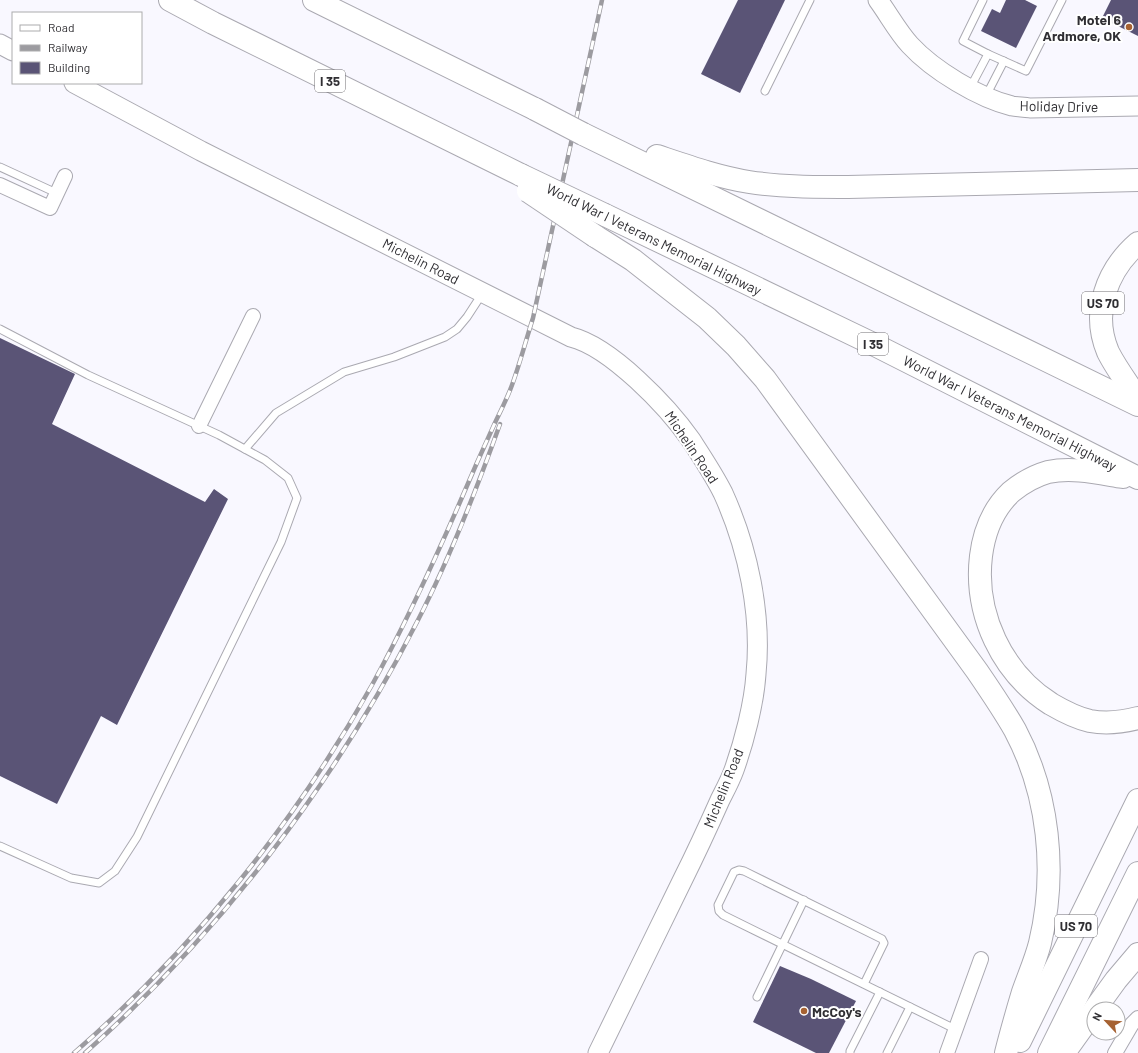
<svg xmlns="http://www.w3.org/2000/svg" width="1138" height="1053" viewBox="0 0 1138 1053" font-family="Barlow,sans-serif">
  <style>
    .building { fill: #5a5476 }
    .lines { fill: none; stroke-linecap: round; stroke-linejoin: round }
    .lane-casing { stroke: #aaa9b1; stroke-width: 9 }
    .street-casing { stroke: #aaa9b1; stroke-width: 16 }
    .secondary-casing { stroke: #aaa9b1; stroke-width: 21 }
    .primary-casing { stroke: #aaa9b1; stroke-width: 24 }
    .highway-casing { stroke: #aaa9b1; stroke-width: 24 }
    .lane { stroke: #fff; stroke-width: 7 }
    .street { stroke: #fff; stroke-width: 14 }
    .secondary { stroke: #fff; stroke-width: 19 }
    .primary { stroke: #fff; stroke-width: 22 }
    .highway { stroke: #fff; stroke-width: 22 }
    .rail-casing { stroke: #9c9ba0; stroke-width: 4.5 }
    .rail { stroke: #fff; stroke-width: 3; stroke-dasharray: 9; stroke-linecap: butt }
    .highway-bridge-casing { stroke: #aaa9b1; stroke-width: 24; stroke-linecap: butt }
    .highway-bridge { stroke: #fff; stroke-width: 22 }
    .poi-dot { fill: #a66232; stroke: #fff; stroke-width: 1.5 }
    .labels { text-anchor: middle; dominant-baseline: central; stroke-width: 4; stroke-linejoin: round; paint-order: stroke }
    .shield { fill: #fff; stroke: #6e6d70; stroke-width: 1 }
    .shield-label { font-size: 13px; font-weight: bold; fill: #302f33 }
    .poi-label { font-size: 14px; font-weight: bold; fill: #302f33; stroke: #fff; text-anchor: end }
    .street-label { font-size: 14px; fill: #302f33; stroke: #fff }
  </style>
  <rect width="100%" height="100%" fill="#f9f8ff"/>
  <!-- building -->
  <g class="building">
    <path d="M738,0H785L740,93L701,74Z"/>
    <path d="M1006,0H1025L1037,6L1016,48L981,31L992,9L1000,13Z"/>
    <path d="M1111,0H1138V36L1102,18Z"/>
    <path d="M0,338L75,374L52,424L205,502L214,489L228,499L117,725L101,716L57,804L0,776Z"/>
    <path d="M780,966L811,979L856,1001L829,1053H816L753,1022Z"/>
  </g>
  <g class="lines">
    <defs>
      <g id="lane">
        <path d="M983,0L963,41L988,54L1026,71L1062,0"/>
        <path d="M970,88L988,54"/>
        <path d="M765,91L810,0"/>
        <path d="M986,96L1004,61"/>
        <path d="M0,167L50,190"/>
        <path d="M0,329L88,375L219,435L265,460L288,478L297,498L281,542L137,837L115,871L99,883L71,878L0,846"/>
        <path d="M245,449L276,413L344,372L394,357L445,337L457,329L467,317L482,294"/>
        <path d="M864,984L884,943L882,939L744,871L739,870L734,872L718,905L719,911L723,915L955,1029"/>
        <path d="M757,997L804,900"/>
        <path d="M850,1053V1051L880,992"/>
        <path d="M887,1053L910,1007"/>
      </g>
      <g id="street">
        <path d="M0,185L50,208L65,176"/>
        <path d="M199,426L253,316"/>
        <path d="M947,1053L981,959"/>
        <path d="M1115,1053L1132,1024L1138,1018"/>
      </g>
      <g id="secondary">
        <path d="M878,0C889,15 898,32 910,45C933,70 979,98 1012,106C1018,107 1024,107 1030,108L1138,106"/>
        <path d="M0,44L13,51"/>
        <path d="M74,83L201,151L571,337C611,347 668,407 691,440C702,457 714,475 723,493C748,548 762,614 756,674C754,704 744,742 734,770C730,781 725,790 720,800C708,827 696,853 683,879C655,937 626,995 598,1053"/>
      </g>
      <path id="primary" d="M1049,1053L1138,873"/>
      <g id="highway">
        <path d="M170,0L213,23L521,175"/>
        <path d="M314,0L535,109"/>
        <path d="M583,134L1138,405"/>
        <path d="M657,156C687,166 718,177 749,182C782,187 815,187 848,187L1138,180"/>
        <path d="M605,215L875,345L1138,478"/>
        <path d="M595,236L633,260L707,318L736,346L765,379L977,671C990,690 1003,709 1015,730C1049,794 1057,872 1040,943C1036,959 1029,975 1023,992C1017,1012 1011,1033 1006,1053"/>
        <path d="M1138,243C1107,270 1091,312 1108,352C1116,368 1128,384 1138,399"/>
        <path d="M1123,477C1098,473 1073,467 1048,472C1034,476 1022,483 1011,492C993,509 984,532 981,556C974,614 1002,673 1051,704C1063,711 1076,718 1090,721C1106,724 1123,722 1138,718"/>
        <path d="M1095,1009L1116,980L1138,954"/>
        <path d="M1020,1041L1138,800"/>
        <path d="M1064,1053L1094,1011"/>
      </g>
    </defs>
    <!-- lane casing -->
    <use href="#lane" class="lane-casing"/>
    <!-- street casing -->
    <use href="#street" class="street-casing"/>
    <!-- secondary casing -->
    <use href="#secondary" class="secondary-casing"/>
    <!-- primary casing -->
    <use href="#primary" class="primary-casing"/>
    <!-- highway casing -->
    <use href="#highway" class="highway-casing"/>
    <!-- lane -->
    <use href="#lane" class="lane"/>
    <!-- street -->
    <use href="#street" class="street"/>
    <!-- secondary -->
    <use href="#secondary" class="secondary"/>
    <!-- primary -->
    <use href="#primary" class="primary"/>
    <!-- highway -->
    <use href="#highway" class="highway"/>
    <defs>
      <g id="rail">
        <path d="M74,1053C193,949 295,823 372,685C405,625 433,564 460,502C471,476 482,451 494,425C500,412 507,399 512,385C520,363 526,340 533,318L602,0"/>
        <path d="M85,1053C220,933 335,783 417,622C450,558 476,491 500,424"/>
      </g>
    </defs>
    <!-- rail casing -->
    <use href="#rail" class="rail-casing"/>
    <!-- rail -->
    <use href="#rail" class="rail"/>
    <defs>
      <g id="highway-bridge">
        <path d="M535,109L583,134"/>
        <path d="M521,175L605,215"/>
        <path d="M528,191L595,236"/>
      </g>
    </defs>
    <!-- highway-bridge casing -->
    <use href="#highway-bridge" class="highway-bridge-casing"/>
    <!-- highway-bridge -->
    <use href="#highway-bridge" class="highway-bridge"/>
  </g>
  <!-- markers -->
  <g class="poi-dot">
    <circle cx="1129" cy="27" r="4"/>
    <circle cx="804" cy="1011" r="4"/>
  </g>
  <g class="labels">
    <!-- shield labels -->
    <g class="shield">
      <rect x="315" y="70" width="30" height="22" rx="3"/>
      <rect x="1082" y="292" width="42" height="22" rx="3"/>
      <rect x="858" y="333" width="30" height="22" rx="3"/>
      <rect x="1055" y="915" width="42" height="22" rx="3"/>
    </g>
    <g class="shield-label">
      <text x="330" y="81">I 35</text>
      <text x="1103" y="303">US 70</text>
      <text x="873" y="344">I 35</text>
      <text x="1076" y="926">US 70</text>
    </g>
    <!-- poi labels -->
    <g class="poi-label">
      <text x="1121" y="19">Motel 6<tspan x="1121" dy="16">Ardmore, OK</tspan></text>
      <text x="812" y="1011" text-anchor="start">McCoy's</text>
    </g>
    <!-- street labels -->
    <g class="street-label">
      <text transform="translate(1059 106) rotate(1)">Holiday Drive</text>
      <text transform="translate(654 239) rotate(26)">World War I Veterans Memorial Highway</text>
      <text transform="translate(421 261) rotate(27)">Michelin Road</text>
      <text transform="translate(1010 413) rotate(27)">World War I Veterans Memorial Highway</text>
      <text transform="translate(692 447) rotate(56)">Michelin Road</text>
      <text transform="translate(723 788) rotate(-68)">Michelin Road</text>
    </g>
  </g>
  <!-- legend -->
  <rect x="12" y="12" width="130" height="72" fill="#ffffff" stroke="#acacad"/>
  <rect x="20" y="25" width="20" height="6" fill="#ffffff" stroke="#acacad"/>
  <text x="48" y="32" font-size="12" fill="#302f33">Road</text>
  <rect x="20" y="45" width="20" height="6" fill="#9c9ba0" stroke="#acacad"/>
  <text x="48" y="52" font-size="12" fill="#302f33">Railway</text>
  <rect x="20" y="62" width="20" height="12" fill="#5a5476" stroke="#acacad"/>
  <text x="48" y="72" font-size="12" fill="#302f33">Building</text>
  <!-- north arrow -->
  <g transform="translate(1106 1021) rotate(296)"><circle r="19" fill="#ffffff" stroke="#acacad"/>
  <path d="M0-3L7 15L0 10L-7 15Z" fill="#a66232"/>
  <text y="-6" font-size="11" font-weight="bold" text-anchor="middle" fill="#302f33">N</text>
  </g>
</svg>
